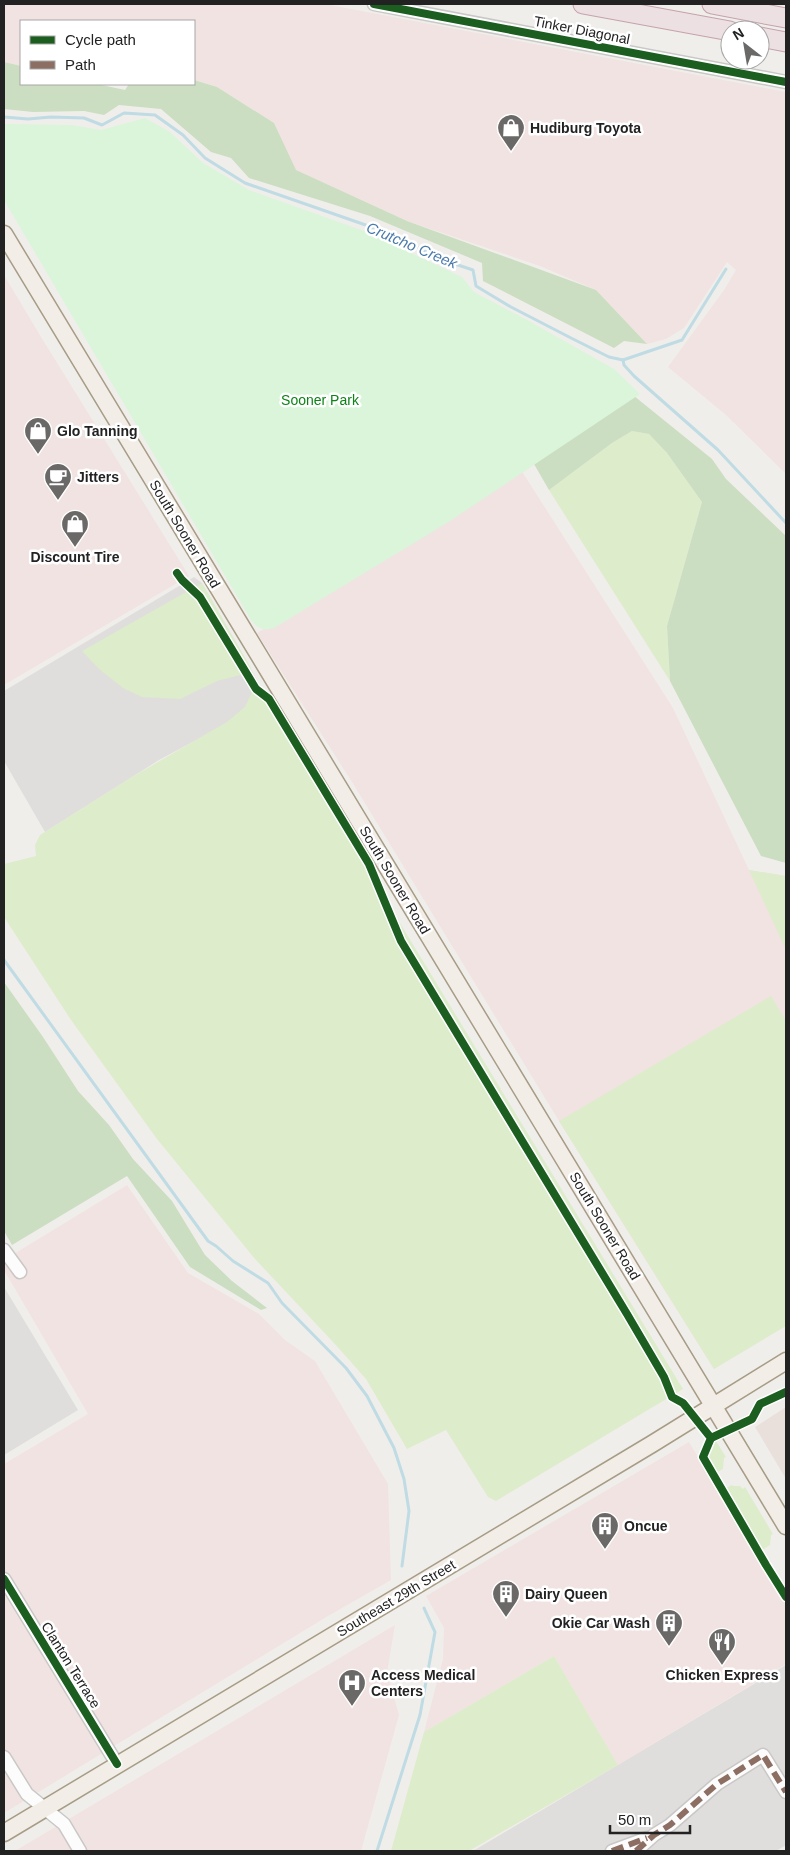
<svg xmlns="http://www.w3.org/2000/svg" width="790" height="1855" viewBox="0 0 790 1855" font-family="Arial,sans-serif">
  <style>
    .residential { fill: #dfdedc }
    .commercial { fill: #f1e3e1 }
    .military { fill: #eae0db }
    .grass { fill: #ddeccb }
    .forest { fill: #cbdec1 }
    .park { fill: #daf5da }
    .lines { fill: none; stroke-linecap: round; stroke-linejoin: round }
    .stream { stroke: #bfdbe3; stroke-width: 3 }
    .minor-casing { stroke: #c9c8c7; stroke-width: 15 }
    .major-casing { stroke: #a79c86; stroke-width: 19 }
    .highway-casing { stroke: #c5a2ac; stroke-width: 21 }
    .minor { stroke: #fdfcfc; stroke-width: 12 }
    .major { stroke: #f3ede7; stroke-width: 16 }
    .highway { stroke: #ece0e2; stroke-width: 19 }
    .quiet { stroke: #8d6e63; stroke-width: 6; stroke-dasharray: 12 6; stroke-linecap: butt }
    .cycleway-casing { stroke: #fff; stroke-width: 11 }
    .cycleway { stroke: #1b5e20; stroke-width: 8 }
    .labels { text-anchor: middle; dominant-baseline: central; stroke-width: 5; stroke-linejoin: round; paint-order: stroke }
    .street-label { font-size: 14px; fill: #222; stroke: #fff }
    .poi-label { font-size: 14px; font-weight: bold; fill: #222; stroke: #fff; text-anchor: start }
    .park-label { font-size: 14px; fill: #0c8416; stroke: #fff }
    .water-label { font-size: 15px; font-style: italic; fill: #4a7aab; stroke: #fff }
  </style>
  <rect width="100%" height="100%" fill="#f0eeeb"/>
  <!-- residential -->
  <g class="residential">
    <path d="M194,577L202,583L269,701L159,760L45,832L4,761V691Z"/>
    <path d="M4,1287L78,1410L4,1455Z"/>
    <path d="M786,1665V1845L776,1851H473Z"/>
  </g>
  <!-- commercial -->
  <g class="commercial">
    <path d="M4,4H325L786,92V474L726,415L668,367L724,290L736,270L727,262L684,328L666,339L647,344L596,290L540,266L407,221L295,170L274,123L217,87L194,80V21H21V66L4,62Z"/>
    <path d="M4,275L41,337L189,576L4,685Z"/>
    <path d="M521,470L673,708L749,870L786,876V1324L714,1369L559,1121L352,782L257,633Z"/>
    <path d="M127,1185L188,1273L259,1314L285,1340L315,1361L388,1484L391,1580L328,1616L4,1813V1464L88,1414L4,1270V1260Z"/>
    <path d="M689,1442L786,1602V1664L618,1765L554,1656L424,1732L443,1659L444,1628L426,1596Z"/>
    <path d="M395,1625L387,1673L399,1715L361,1851H15Z"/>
  </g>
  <!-- military -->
  <path class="military" d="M786,1407V1479L755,1427Z"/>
  <!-- grass -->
  <g class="grass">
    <path d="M632,431L649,434L667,453L702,502L667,626L670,681L549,490L612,443Z"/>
    <path d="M202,583L251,668L240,675L217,681L180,699L142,697L123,688L99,669L82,651Z"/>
    <path d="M259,685L372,877L683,1389L496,1501L488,1497L446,1430L407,1449L366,1379L334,1343L255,1259L157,1139L71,1020L4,917V864L36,856L35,845L40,835L132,777L227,722L245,707L255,686Z"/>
    <path d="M749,870L786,876V950Z"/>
    <path d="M771,996L786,1021V1326L714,1369L559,1121Z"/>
    <path d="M714,1438L726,1457L724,1458L723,1469L716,1473C706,1458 705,1456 712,1439Z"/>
    <path d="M732,1485L733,1486H740L743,1489L745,1487L773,1534L771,1535L770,1545L761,1551L724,1489Z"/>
    <path d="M554,1656L618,1765L469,1851H391L424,1732Z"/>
  </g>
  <!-- forest -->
  <g class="forest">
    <path d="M4,62L21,66V84H97L125,90L129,84H194V80L217,87L274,123L296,170L407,221L596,290L647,344L624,341L614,348L483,281L482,263L370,216L249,178L231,158L211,152L161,109L119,105L104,115L84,111L33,112L4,109Z"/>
    <path d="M618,383L712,459L726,479L786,536V863L761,856L670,681L667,626L702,502L667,453L649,434L632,431L612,443L549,490L523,445Z"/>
    <path d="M4,982L43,1037L78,1091L109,1125L133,1159L172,1201L205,1255L232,1281L267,1308L261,1310L190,1267L127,1176L12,1245L4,1231Z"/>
  </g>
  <!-- park -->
  <path class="park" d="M145,118L170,132L203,163L249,190L364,231L462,277L474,292L529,321L614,369L640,394L450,521L274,628C263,631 258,629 251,620L4,200V124L72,125L101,130Z"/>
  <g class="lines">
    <!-- stream -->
    <g class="stream">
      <path d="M4,117L28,119L51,117L84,118L102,125L124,113L155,115L183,135L205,158L245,183L380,230L446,261L473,270L476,286L511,307L573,339L609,357L623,360"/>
      <path d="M623,360L624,365L634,376L718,450L786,523"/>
      <path d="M623,360L682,340L726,269"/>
      <path d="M4,960L208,1241L216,1246L233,1261L268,1283L282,1303L346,1368L367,1396L394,1448L404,1479L409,1511L402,1566"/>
      <path d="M377,1851L420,1715L435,1632L424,1608"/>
    </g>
    <defs>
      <g id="minor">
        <path d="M374,4L786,82"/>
        <path d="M4,1250L20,1272"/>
        <path d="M4,1579L117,1764"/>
        <path d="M4,1757L27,1794L64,1824L80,1851"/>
        <path d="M612,1851L647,1838"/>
        <path d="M636,1851L654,1835L670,1825L717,1784L763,1755L786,1792"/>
      </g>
      <g id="major">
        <path d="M4,234L786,1526"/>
        <path d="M4,1833L652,1444L786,1361"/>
      </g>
      <g id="highway">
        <path d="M583,4L730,31"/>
        <path d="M712,4L786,18"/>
        <path d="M760,37L786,42"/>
      </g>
    </defs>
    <!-- minor casing -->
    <use href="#minor" class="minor-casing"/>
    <!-- major casing -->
    <use href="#major" class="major-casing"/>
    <!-- highway casing -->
    <use href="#highway" class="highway-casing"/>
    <!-- minor -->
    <use href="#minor" class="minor"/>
    <!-- major -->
    <use href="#major" class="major"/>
    <!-- highway -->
    <use href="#highway" class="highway"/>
    <!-- quiet -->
    <g class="quiet">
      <path d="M612,1851L647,1838"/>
      <path d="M636,1851L654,1835L670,1825L717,1784L763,1755L786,1792"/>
    </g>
    <defs>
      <g id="cycleway">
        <path d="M374,4L786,82"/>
        <path d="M177,573L182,580L200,597L256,689L269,699L369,864L401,941L627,1314L664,1377L672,1397L683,1403L711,1438L703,1457L766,1565L786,1597"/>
        <path d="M711,1438L752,1419L760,1404L786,1392"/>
        <path d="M4,1579L117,1764"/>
      </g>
    </defs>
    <!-- cycleway casing -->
    <use href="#cycleway" class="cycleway-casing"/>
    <!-- cycleway -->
    <use href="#cycleway" class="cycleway"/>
  </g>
  <!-- icons -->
  <defs>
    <symbol id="shop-pin" viewBox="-11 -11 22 30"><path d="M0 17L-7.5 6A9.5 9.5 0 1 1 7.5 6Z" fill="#6a6968" stroke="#fff"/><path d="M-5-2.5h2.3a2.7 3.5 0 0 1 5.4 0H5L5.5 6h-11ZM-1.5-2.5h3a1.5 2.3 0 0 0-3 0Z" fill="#fff"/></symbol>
    <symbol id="cafe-pin" viewBox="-11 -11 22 30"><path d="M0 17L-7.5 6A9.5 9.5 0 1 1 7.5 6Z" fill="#6a6968" stroke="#fff"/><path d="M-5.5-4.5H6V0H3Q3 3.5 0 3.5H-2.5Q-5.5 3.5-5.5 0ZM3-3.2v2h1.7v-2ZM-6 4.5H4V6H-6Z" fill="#fff"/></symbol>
    <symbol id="building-pin" viewBox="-11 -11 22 30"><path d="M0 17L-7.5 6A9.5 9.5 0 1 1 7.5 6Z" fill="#6a6968" stroke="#fff"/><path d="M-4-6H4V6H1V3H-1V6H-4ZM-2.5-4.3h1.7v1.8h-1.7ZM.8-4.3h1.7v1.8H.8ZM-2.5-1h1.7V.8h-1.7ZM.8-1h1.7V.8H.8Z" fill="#fff"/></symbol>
    <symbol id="restaurant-pin" viewBox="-11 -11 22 30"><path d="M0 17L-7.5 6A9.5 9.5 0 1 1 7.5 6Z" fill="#6a6968" stroke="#fff"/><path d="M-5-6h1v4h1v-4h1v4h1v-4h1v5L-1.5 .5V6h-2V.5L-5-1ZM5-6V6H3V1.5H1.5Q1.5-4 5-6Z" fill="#fff"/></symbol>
    <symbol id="hospital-pin" viewBox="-11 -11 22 30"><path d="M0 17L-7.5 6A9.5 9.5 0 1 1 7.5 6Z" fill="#6a6968" stroke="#fff"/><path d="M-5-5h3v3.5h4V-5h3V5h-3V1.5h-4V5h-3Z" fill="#fff"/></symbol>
  </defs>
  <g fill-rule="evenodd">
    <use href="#shop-pin" x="495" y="112" width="32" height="43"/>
    <use href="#shop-pin" x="22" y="415" width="32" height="43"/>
    <use href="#cafe-pin" x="42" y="461" width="32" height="43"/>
    <use href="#shop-pin" x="59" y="508" width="32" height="43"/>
    <use href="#building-pin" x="589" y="1510" width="32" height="43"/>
    <use href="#building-pin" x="490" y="1578" width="32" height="43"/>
    <use href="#building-pin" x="653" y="1607" width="32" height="43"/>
    <use href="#restaurant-pin" x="706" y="1626" width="32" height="43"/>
    <use href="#hospital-pin" x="336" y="1667" width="32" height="43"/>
  </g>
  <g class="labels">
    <!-- street labels -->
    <g class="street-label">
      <text transform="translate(582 30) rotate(11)">Tinker Diagonal</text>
      <text transform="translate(185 534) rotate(59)">South Sooner Road</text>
      <text transform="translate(395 880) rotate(59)">South Sooner Road</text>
      <text transform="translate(605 1226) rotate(59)">South Sooner Road</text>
      <text transform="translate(396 1598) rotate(-31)">Southeast 29th Street</text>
      <text transform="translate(71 1665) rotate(58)">Clanton Terrace</text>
    </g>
    <!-- poi labels -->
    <g class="poi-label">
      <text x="530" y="128">Hudiburg Toyota</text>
      <text x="57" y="431">Glo Tanning</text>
      <text x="77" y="477">Jitters</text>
      <text x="75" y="557" text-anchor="middle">Discount Tire</text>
      <text x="624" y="1526">Oncue</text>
      <text x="525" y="1594">Dairy Queen</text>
      <text x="650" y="1623" text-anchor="end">Okie Car Wash</text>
      <text x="371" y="1675">Access Medical<tspan x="371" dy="16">Centers</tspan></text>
      <text x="722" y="1675" text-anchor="middle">Chicken Express</text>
    </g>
    <!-- park labels -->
    <g class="park-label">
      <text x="320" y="400">Sooner Park</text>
    </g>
    <!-- water labels -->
    <g class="water-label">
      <text transform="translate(412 245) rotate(23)">Crutcho Creek</text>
    </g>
  </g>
  <!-- border -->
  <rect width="790" height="1855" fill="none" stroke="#222222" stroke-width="10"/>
  <!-- legend -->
  <rect x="20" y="20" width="175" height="65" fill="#ffffff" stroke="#a7a7a7"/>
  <rect x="30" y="36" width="25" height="8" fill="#1b5e20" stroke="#a7a7a7"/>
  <text x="65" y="45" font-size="15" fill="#222222">Cycle path</text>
  <rect x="30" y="61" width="25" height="8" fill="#8d6e63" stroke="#a7a7a7"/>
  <text x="65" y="70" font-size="15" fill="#222222">Path</text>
  <!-- north arrow -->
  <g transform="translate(745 45) rotate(329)"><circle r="24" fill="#ffffff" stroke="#a7a7a7"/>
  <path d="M0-4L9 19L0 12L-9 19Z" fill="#6a6968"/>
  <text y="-8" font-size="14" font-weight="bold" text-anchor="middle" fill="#222222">N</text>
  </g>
  <!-- scale -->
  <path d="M610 1825v8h80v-8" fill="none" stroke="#222222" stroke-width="2.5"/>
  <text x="618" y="1825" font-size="15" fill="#222222" stroke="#ffffff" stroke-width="4" paint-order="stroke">50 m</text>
</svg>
